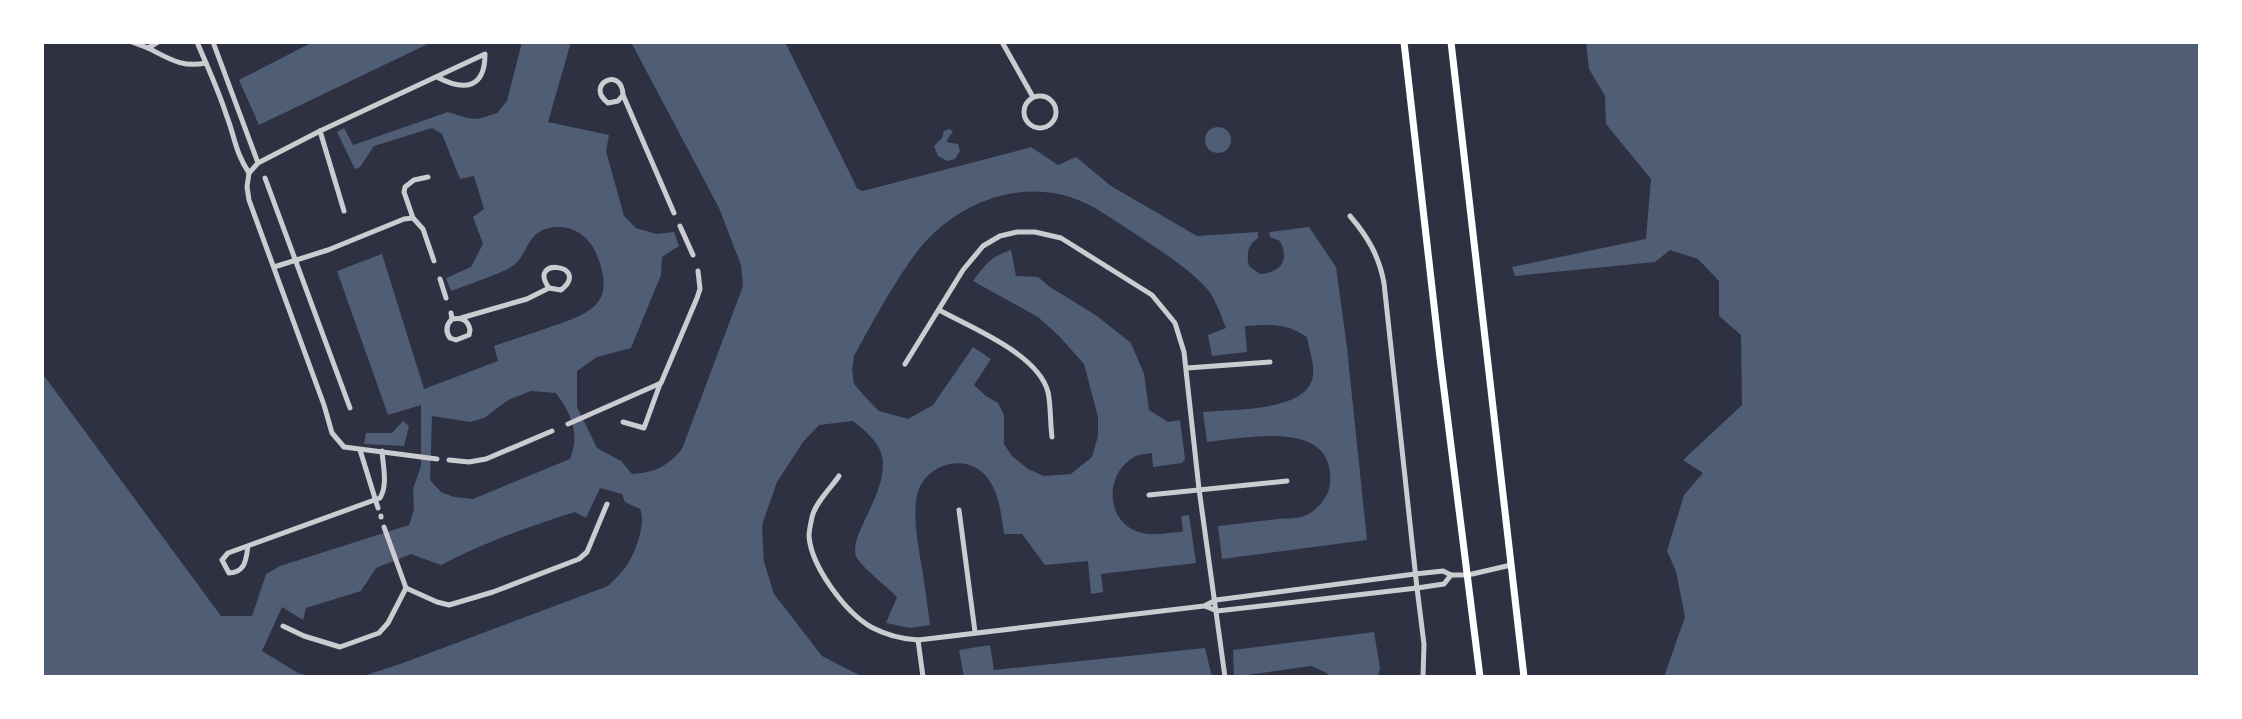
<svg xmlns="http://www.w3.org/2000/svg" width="2242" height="719" viewBox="0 0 2242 719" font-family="Overpass,sans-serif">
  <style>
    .water { fill: #4f5d75; fill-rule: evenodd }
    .pier { fill: #2d3142 }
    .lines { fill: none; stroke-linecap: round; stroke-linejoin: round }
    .minor { stroke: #caccd0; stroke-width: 5 }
    .secondary { stroke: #fff; stroke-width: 7 }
  </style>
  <rect width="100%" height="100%" fill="#2d3142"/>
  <!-- water -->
  <g class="water">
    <path d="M313,42H432L259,125L239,80Z"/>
    <path d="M522,42H571L548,122L609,135L606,151L624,216L636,228L656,234L674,232L679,246L662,257L661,275L631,348L597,357L577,371V407L597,448L621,461L632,474C654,473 668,466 682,449L743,286L741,265L719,208L631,42H785L857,188L862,191L1031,147L1058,165L1076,157L1111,186L1197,236L1258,232V238C1248,245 1246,253 1249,266L1260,274C1281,272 1290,261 1280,241L1270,237L1269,232L1309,227L1336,267L1347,348L1367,540L1222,559L1218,526C1238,524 1259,521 1279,519C1287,518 1297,519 1304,516C1316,512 1329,497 1330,484C1336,418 1248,438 1207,442L1203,412C1231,409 1302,412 1312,380C1316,368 1309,349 1307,337C1284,322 1271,325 1245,326L1247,352L1212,356L1208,335L1226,328C1221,316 1216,300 1208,290C1187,266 1157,249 1131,231C1112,219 1094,205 1073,198C1013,178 949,207 913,257C891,288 872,323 854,356L852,370L854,384L868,400L879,411L908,419L933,405L973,347L991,359L974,385L986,396L998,403L1004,415V444L1012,456L1028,469L1044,476L1071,474L1092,457L1098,436V417L1084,364L1059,336L1038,317L973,281C986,264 990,257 1011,250L1016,276L1038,277L1050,287L1097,316L1131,343L1144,374L1149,410L1168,422L1180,420L1185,459L1182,463L1153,467L1152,453C1147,454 1143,454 1139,455C1106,467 1103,518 1136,531C1149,537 1166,533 1181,532L1183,531L1181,516L1189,515L1196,563L1101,574L1103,592L1091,594L1088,561L1045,565L1022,534H1004C1001,515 1000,496 989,480C970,451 925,462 917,495C913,515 917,537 920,557C924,579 927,602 930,625L910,628L886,623L897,597C887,587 863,568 857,558C845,537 893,489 881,453C877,440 863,429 853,421L819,425L803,442L777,482L762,525L764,562L774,594L822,656L863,677H360L403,663L608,586C616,578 625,570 630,560C637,547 646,523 640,509L625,502L622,494L600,488L586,518L575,512C530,526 483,543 441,565L411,554L376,568L361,591L306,608L303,620L282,607L262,651L298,673L314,677H42V373L221,616H252L266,574L280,566L409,525L414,510L413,489L421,466V405L388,415L337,271L382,254L424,389L498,361L494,346C514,339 533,333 553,326C595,312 616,301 596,253C589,237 575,227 558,227C526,228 530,252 514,265C506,272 463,286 451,291L446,278L471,267L483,244L473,217L484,209L474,176L460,179L442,134L432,128L374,146L360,167L355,169L337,132L344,128L353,145L448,112L467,118L478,119L497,113L507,101ZM531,391L556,393C572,415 580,434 570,459L473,499L454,497L441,492L430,480L432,416L470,422L484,418L508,400Z"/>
    <path d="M1586,42H2200V677H1664L1685,617L1676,571L1667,551L1684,495L1703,473L1683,460L1742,405L1741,335L1719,316V281L1698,259L1670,250L1655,262L1515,276L1512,267L1646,239L1651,179L1606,124L1605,96L1589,69Z"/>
    <circle cx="1218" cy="140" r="13"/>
    <path d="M949,129L953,131L946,142L958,144L960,151L955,159L947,161L938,156L934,146L942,138L944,131Z"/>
    <path d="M403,421L409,426L404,446L364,444L366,433H392Z"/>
    <path d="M1374,632L1380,668L1378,677H1329L1327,673L1311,666L1234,677L1233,650Z"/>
    <path d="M990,645L994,670L1205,648L1212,677H964L959,650Z"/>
  </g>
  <!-- pier -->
  <path class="pier" d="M1032,143L1031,147L862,191L857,188L845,162L847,161L859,186L863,187Z"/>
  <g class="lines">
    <!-- minor -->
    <g class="minor">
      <path d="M132,42L148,48L158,42"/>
      <path d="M197,42C207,66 218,89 226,114C235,137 235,152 249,173"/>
      <path d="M213,42L258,163"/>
      <path d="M1002,42L1033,97"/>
      <path d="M148,48C170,59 182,68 206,63"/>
      <path d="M623,95L618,101L608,103C584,85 622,65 623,95L674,213"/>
      <circle cx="1040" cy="112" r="16"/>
      <path d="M320,131L344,211"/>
      <path d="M265,178L350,408"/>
      <path d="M1350,216C1368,237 1379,256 1384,283L1417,588L1424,644L1423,677"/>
      <path d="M413,218L404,192L405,187L414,180L428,177"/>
      <path d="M680,226L693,255"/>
      <path d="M274,267L328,250L404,219L413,218L423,229L434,261"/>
      <path d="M440,279L446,298"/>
      <path d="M939,310C972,328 1038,354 1048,392C1051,406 1050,422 1052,437"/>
      <path d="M451,313L452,319C446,325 445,331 450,338L456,340L469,335L470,330C468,320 462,317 452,319"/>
      <path d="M461,318L527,299L549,288L561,290C592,265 526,256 549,288"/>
      <path d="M905,364L963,270L983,246L1000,236L1017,232H1035L1061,238L1152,295L1175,323L1184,352L1199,489L1225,677"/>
      <path d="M1187,368L1270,362"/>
      <path d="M623,422L644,428L660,384"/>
      <path d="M568,424L661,383L697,298L700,289L698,271"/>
      <path d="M360,450L378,508"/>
      <path d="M437,459L344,447L332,433L324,405L249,200L247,187L249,173L258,163L320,131L485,54C485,88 465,92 437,77"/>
      <path d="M449,460L469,462L486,459L552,431"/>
      <path d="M839,476C831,488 815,503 812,517C811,523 809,530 809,536C811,566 845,612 871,627C886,635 901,639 918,640L1204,606L1216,600L1415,574L1443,571L1451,575H1468L1511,565"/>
      <path d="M1149,495L1287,481"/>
      <path d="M959,510L975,632"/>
      <path d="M381,516V517"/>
      <path d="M384,527L406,588L437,602L449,605L493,592L579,559L587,552L607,504"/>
      <path d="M248,546C246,559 246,572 229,573L222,560L228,553L380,498C388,485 383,466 382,451"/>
      <path d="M1205,606L1217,611L1417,588L1444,584L1451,575"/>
      <path d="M283,626L304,636L340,647L379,633L388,623L406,588"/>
      <path d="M918,640L923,677"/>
    </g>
    <!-- secondary -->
    <g class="secondary">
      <path d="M1404,42L1440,358L1480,677"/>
      <path d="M1451,42L1524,677"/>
    </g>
  </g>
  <!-- border -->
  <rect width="2242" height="719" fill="none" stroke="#ffffff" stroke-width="88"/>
</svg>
